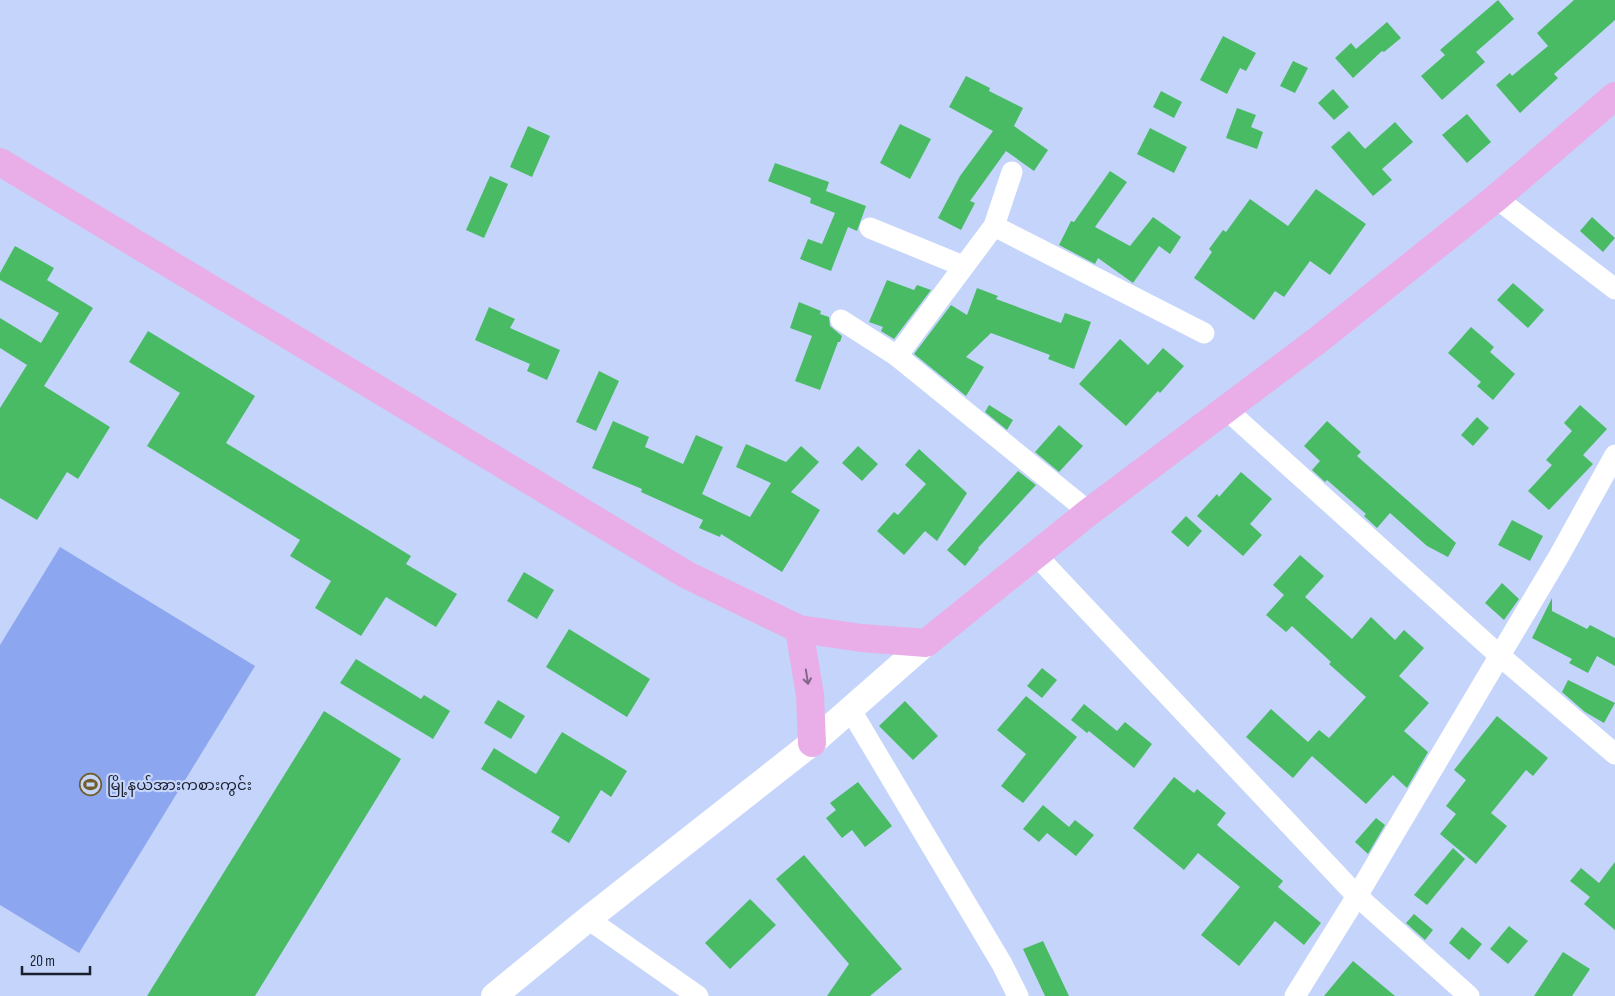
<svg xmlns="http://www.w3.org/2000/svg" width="1615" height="996" viewBox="0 0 1615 996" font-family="'Sofia Sans Condensed','Noto Sans Myanmar',sans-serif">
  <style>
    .green { fill: #8ca6ef }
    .building { fill: #4abb65 }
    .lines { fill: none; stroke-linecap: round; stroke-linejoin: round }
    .minor { stroke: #fff; stroke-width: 21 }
    .tertiary { stroke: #fff; stroke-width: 26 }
    .primary { stroke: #e9aee8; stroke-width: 28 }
    .oneway { stroke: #82678b }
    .labels { text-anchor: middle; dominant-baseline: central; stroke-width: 4.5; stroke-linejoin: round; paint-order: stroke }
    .poi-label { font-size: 15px; fill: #1a202e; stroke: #c4d4fb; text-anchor: start }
  </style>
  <rect width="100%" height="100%" fill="#c4d4fb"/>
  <!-- green -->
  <path class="green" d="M60,547L255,666L79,953L0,905V645Z"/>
  <!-- building -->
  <g class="building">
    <path d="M1498,0L1514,19L1476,52L1485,62L1442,100L1421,76L1445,55L1440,50Z"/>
    <path d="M1574,0H1615V20L1554,74L1558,78L1520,113L1496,85L1510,73L1512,76L1548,46L1537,33Z"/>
    <path d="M1387,22L1401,38L1384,52L1382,51L1353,78L1335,58L1351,43L1356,49Z"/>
    <path d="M1223,36L1256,53L1246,71L1240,68L1227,94L1200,80Z"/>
    <path d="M1293,61L1308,68L1295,93L1280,86Z"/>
    <path d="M966,76L990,88L989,91L1023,108L1014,126L1048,150L1034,171L1006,151L970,201L975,203L961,230L938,218L960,176L993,131L949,107Z"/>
    <path d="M1333,89L1349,107L1334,120L1318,103Z"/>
    <path d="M1161,91L1182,102L1174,118L1153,107Z"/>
    <path d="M1237,108L1256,115L1251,127L1263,132L1257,149L1226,138Z"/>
    <path d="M1467,114L1491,142L1467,163L1442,135Z"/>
    <path d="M1395,122L1413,142L1382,169L1392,180L1373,196L1331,147L1349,131L1365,149Z"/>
    <path d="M900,124L931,139L910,179L880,163Z"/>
    <path d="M528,126L550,136L532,177L510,167Z"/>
    <path d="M1150,128L1187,147L1174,173L1137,154Z"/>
    <path d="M775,163L829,182L826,191L866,206L857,231L848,227L831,271L800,259L808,239L822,244L835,213L810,203L811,198L768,181Z"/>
    <path d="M1110,171L1127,182L1095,227L1130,246L1153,217L1181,237L1170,254L1159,246L1133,283L1098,258L1095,264L1059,245L1071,221L1074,222Z"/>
    <path d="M490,176L508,184L484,238L466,230Z"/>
    <path d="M1316,189L1366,224L1330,275L1310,261L1284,297L1275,291L1254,320L1194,278L1212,252L1209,249L1223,230L1226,232L1250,199L1288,226Z"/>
    <path d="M1592,217L1615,238L1603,252L1580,231Z"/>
    <path d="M15,246L54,268L47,280L93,308L44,386L110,427L78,479L67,472L37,520L0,498V408L27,365L0,348V318L41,343L59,313L0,280V273Z"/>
    <path d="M887,280L914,290L917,285L931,290L894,339L881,331L883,327L869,322Z"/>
    <path d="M1513,283L1544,310L1528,328L1497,300Z"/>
    <path d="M977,288L998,296L996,299L1061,323L1065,313L1091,322L1074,369L1048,359L1050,355L991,333L966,357L984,367L966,396L914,354L951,305L967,315Z"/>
    <path d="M799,302L821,311L820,314L829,317L830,326L842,336L840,342H838L820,390L795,381L812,336L790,328Z"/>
    <path d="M489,307L515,319L510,328L560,350L547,380L527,371L530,364L475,340Z"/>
    <path d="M1471,327L1494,347L1490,352L1515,374L1493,400L1477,386L1481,382L1448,353Z"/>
    <path d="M148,331L255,396L226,443L411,556L406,564L457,594L436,627L386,597L361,636L315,608L331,581L290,556L300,540L147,446L180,393L129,362Z"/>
    <path d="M1120,339L1148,365L1163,348L1184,366L1160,393L1158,391L1126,426L1079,384Z"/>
    <path d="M599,371L619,381L596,431L576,422Z"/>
    <path d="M989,405L1013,420L1007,430L985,412Z"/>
    <path d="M1580,405L1607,429L1583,455L1593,464L1549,510L1528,491L1552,465L1546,460L1572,431L1564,423Z"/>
    <path d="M1477,417L1489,428L1473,446L1461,435Z"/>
    <path d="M613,421L649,437L645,447L683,464L696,435L723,447L702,494L750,517L771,483L736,467L746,444L786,462L801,446L819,462L791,492L820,510L782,572L721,534L720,537L699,528L703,520L641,492L642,489L592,468Z"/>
    <path d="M1327,421L1361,452L1357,456L1456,543L1448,557L1427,546L1390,513L1377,528L1364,516L1366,514L1327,480L1325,482L1312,470L1320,461L1304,446Z"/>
    <path d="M1059,425L1083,446L1059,472L1035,452Z"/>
    <path d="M858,446L878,464L862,481L842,463Z"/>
    <path d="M919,449L967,493L937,541L925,531L904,555L877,531L894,512L898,515L926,484L905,465Z"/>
    <path d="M1018,471L1036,485L978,548L979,549L965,566L947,550Z"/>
    <path d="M1241,472L1272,499L1250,524L1262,535L1243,556L1197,516L1217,494L1219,497Z"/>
    <path d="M1186,516L1202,531L1188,547L1171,532Z"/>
    <path d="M1512,520L1543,536L1530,561L1498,545Z"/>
    <path d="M1300,555L1324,576L1305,597L1352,639L1371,617L1395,640L1404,630L1424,648L1399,676L1429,703L1404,731L1428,752L1407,788L1393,775L1366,804L1312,756L1293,778L1246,737L1271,709L1308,742L1319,730L1329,738L1366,697L1329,664L1331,662L1292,626L1286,632L1266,615L1284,595L1273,585Z"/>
    <path d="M524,572L554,590L537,619L507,601Z"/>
    <path d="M1502,583L1519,599L1504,620L1485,603Z"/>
    <path d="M1552,598V611L1587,629L1590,625L1615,638V666L1597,656L1588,673L1569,663L1572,659L1532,638Z"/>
    <path d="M569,629L650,679L627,717L546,667Z"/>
    <path d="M356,659L421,699L424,695L450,711L433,739L340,683Z"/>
    <path d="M1042,668L1057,680L1042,698L1027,686Z"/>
    <path d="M1568,680L1615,703L1604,723L1585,712L1562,692Z"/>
    <path d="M1026,696L1077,737L1023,803L1001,786L1026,754L997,730Z"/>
    <path d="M498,700L525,716L511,739L484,723Z"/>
    <path d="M905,701L938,736L913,760L879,726Z"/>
    <path d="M1084,704L1117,731L1125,722L1152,744L1134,768L1089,731L1087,733L1071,720Z"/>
    <path d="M324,711L401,759L255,996H147Z"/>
    <path d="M1497,716L1548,758L1533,776L1526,770L1491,813L1507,826L1476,864L1440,834L1456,814L1446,806L1466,780L1454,770Z"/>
    <path d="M562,732L627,771L611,797L601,790L569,843L551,832L560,817L481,769L494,748L536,774Z"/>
    <path d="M1174,777L1194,793L1197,789L1226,813L1217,825L1283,881L1278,887L1321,923L1304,945L1275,921L1239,966L1201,935L1240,887L1198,853L1184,870L1133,828Z"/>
    <path d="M858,782L892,826L865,847L852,830L842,838L826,818L836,810L830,803Z"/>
    <path d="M1043,805L1069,827L1075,820L1094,835L1076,856L1047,833L1039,842L1023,829Z"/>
    <path d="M1376,818L1385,825L1368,854L1355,842Z"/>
    <path d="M1453,848L1465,859L1427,905L1414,895Z"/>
    <path d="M804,855L902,969L870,996H827L849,964L776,879Z"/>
    <path d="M1615,862V930L1584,904L1590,897L1570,881L1581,868L1599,883Z"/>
    <path d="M750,899L776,925L730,969L705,943Z"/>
    <path d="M1414,914L1433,930L1425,940L1406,923Z"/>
    <path d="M1509,926L1528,941L1508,964L1490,949Z"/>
    <path d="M1462,927L1482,944L1469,960L1449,943Z"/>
    <path d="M1043,941L1069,996H1045L1023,949Z"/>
    <path d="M1563,952L1590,969L1572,996H1534Z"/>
    <path d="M1353,961L1395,996H1324Z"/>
  </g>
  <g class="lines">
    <!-- minor -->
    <g class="minor">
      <path d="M1496,198L1615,289"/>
      <path d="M994,226L1204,333"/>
      <path d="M870,228L963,266"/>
      <path d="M841,320L897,356L1089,512"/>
      <path d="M897,356L994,226L1012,172"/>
      <path d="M1227,410L1500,656L1615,754"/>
      <path d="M1035,554L1357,896L1469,996"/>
      <path d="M850,709L1002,964L1018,996"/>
      <path d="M588,919L698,996"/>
      <path d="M1295,996L1357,896L1559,556L1615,455"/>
    </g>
    <!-- tertiary -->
    <path class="tertiary" d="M494,996L588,919L812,743L926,643"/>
    <!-- primary -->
    <g class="primary">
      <path d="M0,162L687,575L799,629L862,638L926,643L1089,512L1318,340L1496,198L1615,96"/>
      <path d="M799,629L810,695L812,743"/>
    </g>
  </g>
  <!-- one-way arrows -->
  <defs><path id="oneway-shaft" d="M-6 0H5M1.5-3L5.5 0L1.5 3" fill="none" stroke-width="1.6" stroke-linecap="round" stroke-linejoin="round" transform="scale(1.25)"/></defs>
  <use class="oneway" href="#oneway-shaft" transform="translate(807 677) rotate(81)"/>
  <!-- icons -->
  <defs>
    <symbol id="stadium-ring" viewBox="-11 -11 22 22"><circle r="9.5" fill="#c4d4fb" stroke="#725e2d" stroke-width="1.5"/><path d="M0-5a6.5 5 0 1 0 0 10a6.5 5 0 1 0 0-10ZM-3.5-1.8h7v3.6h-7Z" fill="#725e2d"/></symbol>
  </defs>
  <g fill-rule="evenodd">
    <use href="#stadium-ring" x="78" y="772" width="25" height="25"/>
  </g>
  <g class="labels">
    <!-- poi labels -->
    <g class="poi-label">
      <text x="107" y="785">မြို့နယ်အားကစားကွင်း</text>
    </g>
  </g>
  <!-- scale -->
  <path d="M22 966v8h68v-8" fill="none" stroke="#1a202e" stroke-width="2.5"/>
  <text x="30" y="966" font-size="15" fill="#1a202e" stroke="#c4d4fb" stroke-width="4" paint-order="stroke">20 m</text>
</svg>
